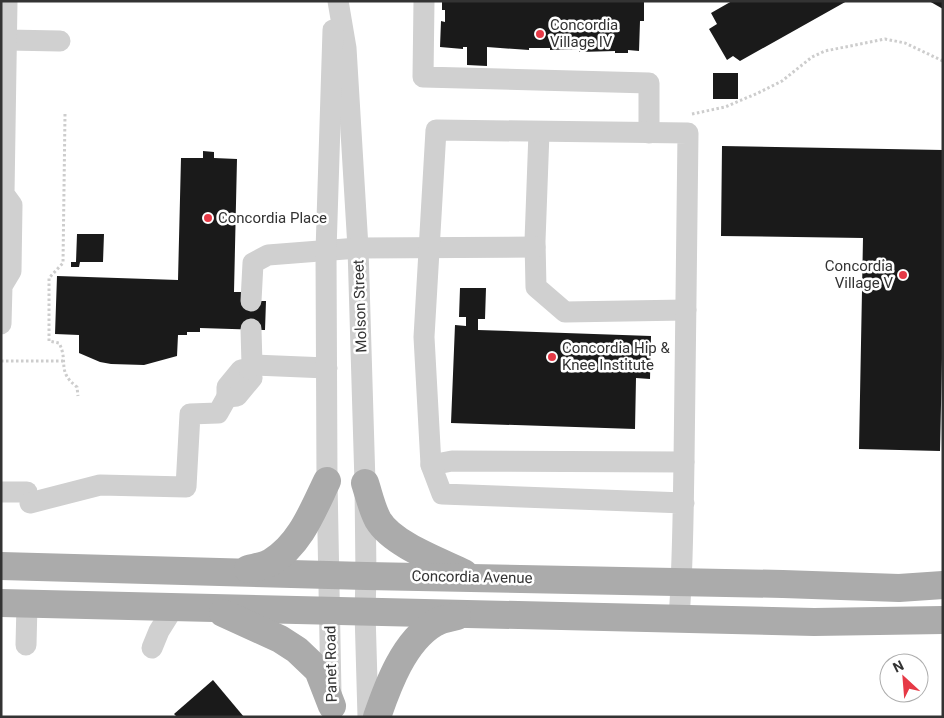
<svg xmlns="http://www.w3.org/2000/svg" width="944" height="718" viewBox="0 0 944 718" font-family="Roboto,sans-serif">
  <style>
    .building { fill: #1a1a1a }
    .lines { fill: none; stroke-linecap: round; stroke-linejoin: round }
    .path { stroke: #cdcdcd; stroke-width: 3; stroke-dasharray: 2.5 2.5; stroke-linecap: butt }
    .minor { stroke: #d0d0d0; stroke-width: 21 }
    .major { stroke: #ababab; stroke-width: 28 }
    .poi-dot { fill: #e63946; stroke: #fff; stroke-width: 2 }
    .labels { text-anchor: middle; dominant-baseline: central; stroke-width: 5; stroke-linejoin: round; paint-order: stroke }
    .poi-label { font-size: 15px; fill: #333; stroke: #fff; text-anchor: start }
    .street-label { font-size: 15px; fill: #333; stroke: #fff }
  </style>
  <rect width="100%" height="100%" fill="#fff"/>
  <!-- building -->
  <g class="building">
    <path d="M442,1H644V21H640L639,51L628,50V53H615V51L579,52V49L550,50V48H529V50L487,47V66L467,65V47H463V49L440,47L441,21L445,22V10H442Z"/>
    <path d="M732,1H847L740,61L733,56L727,60L709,29L717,24L711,13Z"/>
    <path d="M929,1H943V9Z"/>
    <rect x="713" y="73" width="25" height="26"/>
    <path d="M722,146L943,150V312L940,451L859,449L863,238L721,236Z"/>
    <path d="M203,151L214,152V158L237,159L234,292H243V301H266L265,330L200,328V332H187V335H178L177,356L144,365L111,364L100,362L79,353V335L55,334L57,276L178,280L181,158H203Z"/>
    <path d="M77,234H104L103,262H80L79,267H71V262H76Z"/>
    <path d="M460,288H486L485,319H478V330L651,336L650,379L636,378L635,429L451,423L455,325L466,326V317H459Z"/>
    <path d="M213,680L244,717H177L174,714Z"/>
  </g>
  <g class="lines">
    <!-- path -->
    <g class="path">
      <path d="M65,114L63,263L49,278V341L59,343C69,362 56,371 77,387L78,396"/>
      <path d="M692,114L725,107L758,93L782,81L812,57L825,51L885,39L905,43L943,61"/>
      <path d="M1,361H63"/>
    </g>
    <!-- minor -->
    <g class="minor">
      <path d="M338,1L346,48L358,248L365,483L366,576L365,612L368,717"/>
      <path d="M424,1L423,77L649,83V133"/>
      <path d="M1,38L7,40L60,41"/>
      <path d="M539,132L535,241L536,287L565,312L686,310"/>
      <path d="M251,301L253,263L268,255L358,248L535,247"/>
      <path d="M1,324L2,286L11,271L12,205L4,194L7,1"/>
      <path d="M251,329L252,365"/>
      <path d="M249,369L252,378L237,396L227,397V387L241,370Z"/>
      <path d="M249,369L252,365L327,368"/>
      <path d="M431,465L452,461L684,462"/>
      <path d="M1,492H27"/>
      <path d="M30,503L100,485L186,487L190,414L218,413L227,397"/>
      <path d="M679,618C683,566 683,514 684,462L688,133L436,130L424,337L431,465L442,494L684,503"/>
      <path d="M26,645L27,604"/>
      <path d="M152,648L159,631L174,607"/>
      <path d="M331,694L327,481L326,251L333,30"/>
    </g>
    <!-- major -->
    <g class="major">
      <path d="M365,483C369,495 372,509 378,520C392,544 439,561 464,573"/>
      <path d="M1,566L366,576L783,584L899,588L943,585"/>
      <path d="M248,569C256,567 265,566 271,562C300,545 313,510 327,481"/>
      <path d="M1,603L814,622L943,620"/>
      <path d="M223,613L280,639L297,650L318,670L332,706"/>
      <path d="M377,717C388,685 404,641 435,623C441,619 450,618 457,616"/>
    </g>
  </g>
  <!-- markers -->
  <g class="poi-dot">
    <circle cx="540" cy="34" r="5"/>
    <circle cx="208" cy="218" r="5"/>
    <circle cx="903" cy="275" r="5"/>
    <circle cx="552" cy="357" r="5"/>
  </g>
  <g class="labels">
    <!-- poi labels -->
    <g class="poi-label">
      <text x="550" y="25">Concordia<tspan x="550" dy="17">Village IV</tspan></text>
      <text x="218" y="218">Concordia Place</text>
      <text x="893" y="266" text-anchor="end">Concordia<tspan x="893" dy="17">Village V</tspan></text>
      <text x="562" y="348">Concordia Hip &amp;<tspan x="562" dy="17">Knee Institute</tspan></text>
    </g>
    <!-- street labels -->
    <g class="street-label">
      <text transform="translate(360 306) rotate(-92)">Molson Street</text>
      <text transform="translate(472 577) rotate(1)">Concordia Avenue</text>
      <text transform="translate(331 664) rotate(-91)">Panet Road</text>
    </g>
  </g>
  <!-- border -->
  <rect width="944" height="718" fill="none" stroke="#333333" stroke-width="5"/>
  <!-- north arrow -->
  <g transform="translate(904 678) rotate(334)"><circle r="24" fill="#ffffff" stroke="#adadad"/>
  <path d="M0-4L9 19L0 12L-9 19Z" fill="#e63946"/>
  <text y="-8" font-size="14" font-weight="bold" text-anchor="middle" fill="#333333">N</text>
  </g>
</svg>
